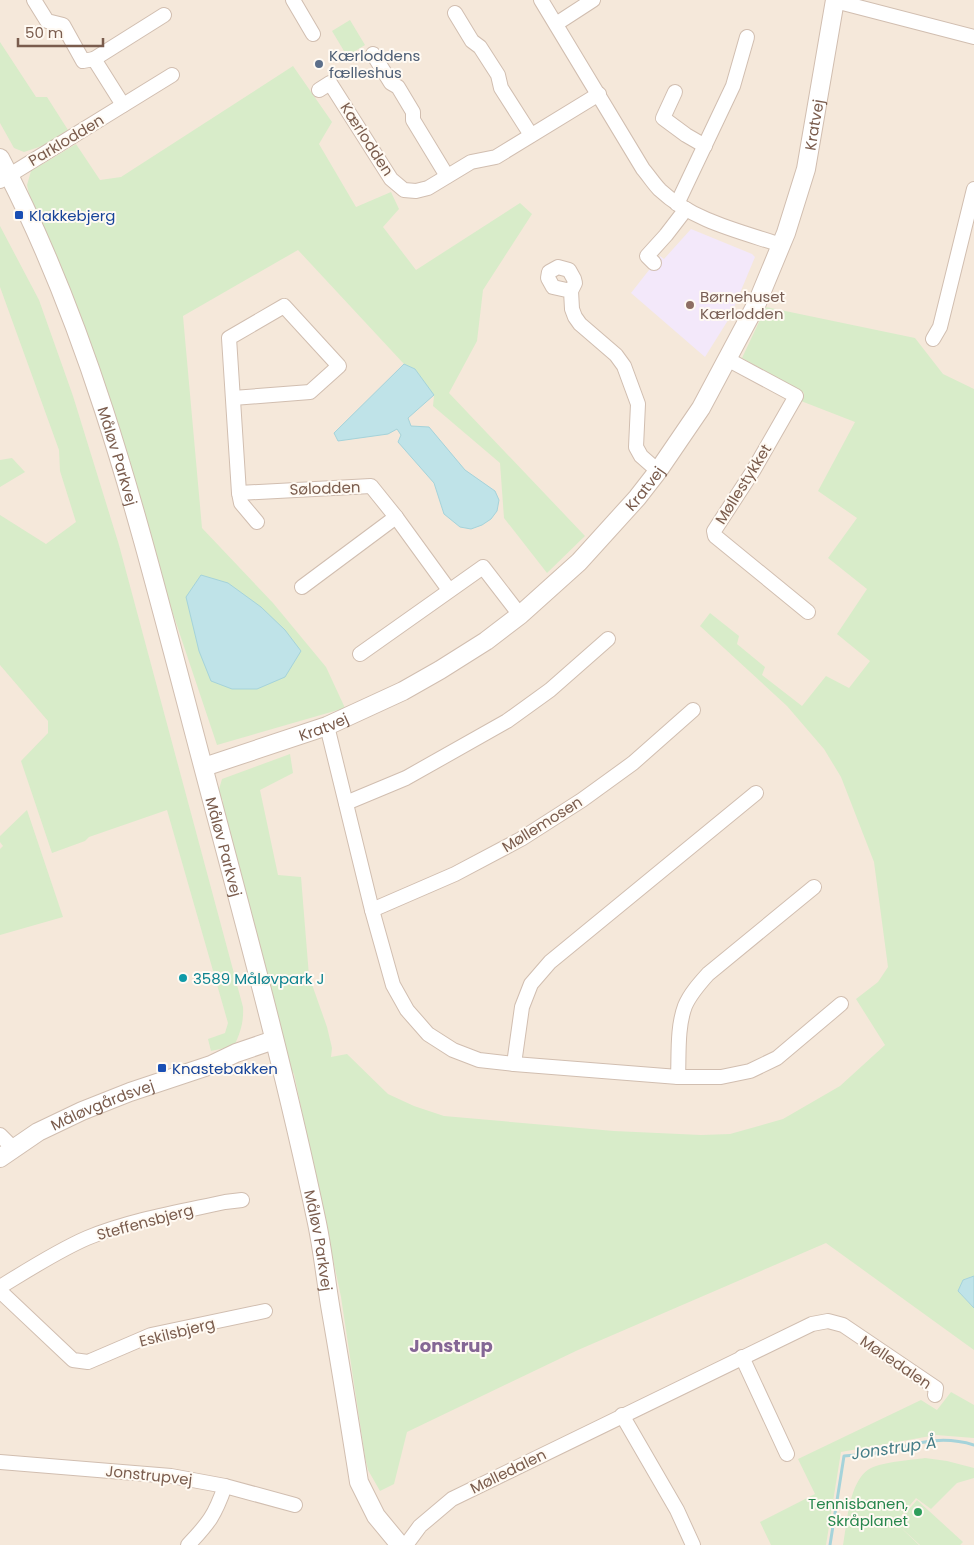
<svg xmlns="http://www.w3.org/2000/svg" width="974" height="1545" viewBox="0 0 974 1545" font-family="Poppins,sans-serif">
  <style>
    .residential { fill: #f5e8da }
    .education { fill: #f3e8fa }
    .green { fill: #d8ecc9 }
    .water { fill: #bfe3e8; stroke: #a5d3da }
    .lines { fill: none; stroke-linecap: round; stroke-linejoin: round }
    .stream { stroke: #a5d3da; stroke-width: 3 }
    .minor-casing { stroke: #d1beb0; stroke-width: 16 }
    .tertiary-casing { stroke: #d1beb0; stroke-width: 20 }
    .minor { stroke: #fff; stroke-width: 14 }
    .tertiary { stroke: #fff; stroke-width: 18 }
    .service-dot { fill: #5c6f8a; stroke: #fffaf3; stroke-width: 2 }
    .transit-dot { fill: #1a4fb4; stroke: #fffaf3; stroke-width: 2 }
    .education-dot { fill: #8d6e63; stroke: #fffaf3; stroke-width: 2 }
    .culture-dot { fill: #0f9aa8; stroke: #fffaf3; stroke-width: 2 }
    .leisure-dot { fill: #2e9e5b; stroke: #fffaf3; stroke-width: 2 }
    .labels { text-anchor: middle; dominant-baseline: central; stroke-width: 4; stroke-linejoin: round; paint-order: stroke }
    .service-label { font-size: 15px; fill: #4e5e75; stroke: #fffaf3; text-anchor: start }
    .street-label { font-size: 15px; fill: #7a5c4d; stroke: #fffaf3 }
    .transit-label { font-size: 15px; fill: #164399; stroke: #fffaf3; text-anchor: start }
    .education-label { font-size: 15px; fill: #785e54; stroke: #fffaf3; text-anchor: start }
    .culture-label { font-size: 15px; fill: #0d838f; stroke: #fffaf3; text-anchor: start }
    .leisure-label { font-size: 15px; fill: #27864d; stroke: #fffaf3; text-anchor: end }
    .water-label { font-size: 16px; font-style: italic; fill: #437c86; stroke: #fffaf3 }
    .quarter-label { font-size: 18px; font-weight: bold; fill: #846695; stroke: #fffaf3 }
  </style>
  <rect width="100%" height="100%" fill="#fdf6ec"/>
  <!-- residential -->
  <rect class="residential" x="0" y="0" width="974" height="1545"/>
  <!-- education -->
  <path class="education" d="M691,229L752,254L755,257L730,317L705,357L631,293L660,256L664,259Z"/>
  <!-- green -->
  <g class="green">
    <path d="M350,20L365,45L347,56L332,31Z"/>
    <path d="M0,42L36,97H47L68,130L42,146L24,152L14,148L0,123Z"/>
    <path d="M293,66L332,122L319,144L356,207L391,192L399,209L383,227L416,270L520,203L532,214L483,290L477,341L449,393L585,536L547,573L504,518L500,463L433,406L434,396L415,369L404,364L298,250L183,316L202,528L273,603L326,667L345,708L217,745L158,569L92,349L29,194L27,185L31,171L76,144L100,180L121,177Z"/>
    <path d="M0,226L39,300L73,396L119,545L243,1007C244,1022 240,1034 234,1046L211,1051L208,1039L225,1033L228,1023L167,810L89,837L85,841L52,853L21,761L48,733V721L0,665V515L46,544L76,522L60,471L59,450L0,287Z"/>
    <path d="M766,307L915,338L943,374L974,389V1276L963,1280L958,1291L974,1308V1350L826,1243L578,1350L407,1432L394,1484L380,1491L368,1470L365,1457L341,1297L294,1074L289,1066L222,805L223,800L217,796L222,779L290,754L293,773L260,790L278,875L301,877L309,976L327,1027L332,1048L331,1057L347,1054L388,1094L414,1106L444,1116L614,1131L701,1135L730,1134L783,1119L840,1086L885,1045L856,999L878,982L888,967L874,862L841,777L824,749L787,706L700,626L710,613L739,636L737,644L765,667L762,675L802,706L826,676L849,688L870,661L837,634L867,589L828,558L857,518L818,491L855,422L801,401L804,393L742,358Z"/>
    <path d="M12,458L25,472L0,487V460Z"/>
    <path d="M27,810L63,917L0,935V849L3,846L0,842V836Z"/>
    <path d="M951,1392L974,1405V1438L936,1435L841,1452L826,1545H771L760,1522L815,1494L798,1459L921,1400L937,1410Z"/>
    <path d="M925,1458L947,1461L974,1468V1478L957,1483L931,1509L916,1498L895,1523L896,1524L917,1500L963,1542L960,1545H920L898,1525L919,1545H843C847,1523 849,1479 871,1468C883,1462 911,1460 925,1458Z"/>
  </g>
  <!-- water -->
  <g class="water">
    <path d="M404,364L415,369L434,395L408,418L411,426L429,427L465,470L495,491L499,500L497,511L491,519L482,525L471,529L460,527L444,514L434,483L398,442L401,435L397,429L388,434L338,441L334,433Z"/>
    <path d="M201,575L228,583L261,607L285,630L301,651L285,677L257,689H232L211,681L199,651L186,597Z"/>
    <path d="M974,1276V1308L958,1291L963,1280Z"/>
  </g>
  <g class="lines">
    <!-- stream -->
    <path class="stream" d="M830,1545L844,1456C853,1455 862,1455 871,1454C909,1447 935,1433 974,1445"/>
    <defs>
      <g id="minor">
        <path d="M34,0L47,21L63,25L83,61L94,59L123,105"/>
        <path d="M293,0L313,34"/>
        <path d="M541,0L643,169C649,176 654,184 660,190C693,221 739,231 781,245"/>
        <path d="M835,1L974,37"/>
        <path d="M455,13L472,41L480,47L498,75L501,88L531,135"/>
        <path d="M556,24L593,0"/>
        <path d="M373,54L391,83L398,87L413,112V120L447,176"/>
        <path d="M94,59L164,15"/>
        <path d="M319,90L330,83L391,179L404,190L416,191L428,188L471,162L496,157L599,94"/>
        <path d="M675,92L663,118L686,135L705,146"/>
        <path d="M0,181L172,75"/>
        <path d="M677,204L733,86L747,37"/>
        <path d="M654,263L647,256L666,235L686,209"/>
        <path d="M571,291L553,287L548,278L549,272L558,267L569,270L574,279L575,283L571,291L572,309L575,317L580,324L616,355L624,366L638,404L636,447L641,456L658,471"/>
        <path d="M933,339L940,327L974,189"/>
        <path d="M727,359L796,396L753,471L714,531L715,536L808,612"/>
        <path d="M233,398L310,392L339,366L284,306L229,338L239,493L241,503L257,522"/>
        <path d="M239,493L371,486L396,517L449,590"/>
        <path d="M302,587L396,517"/>
        <path d="M360,654L483,567L520,615"/>
        <path d="M327,726L372,910L393,985L407,1010L428,1034L453,1050L479,1060L514,1064L678,1077H721L750,1071L777,1058L841,1004"/>
        <path d="M346,803L406,778L507,721L550,690L608,639"/>
        <path d="M372,910L455,874L521,839L582,800L633,763L693,710"/>
        <path d="M514,1064L522,1007L531,984L550,962L756,793"/>
        <path d="M678,1077C679,1055 677,1027 685,1006C690,994 699,984 708,974L814,887"/>
        <path d="M0,1135L14,1149"/>
        <path d="M0,1287C28,1270 57,1251 87,1238C131,1220 179,1212 225,1202L242,1200"/>
        <path d="M0,1291L73,1360L88,1362L151,1335L265,1311"/>
        <path d="M742,1357L787,1454"/>
        <path d="M622,1415L677,1510L693,1545"/>
        <path d="M0,1462L171,1476L225,1486L295,1505"/>
        <path d="M188,1545C209,1523 215,1515 225,1486"/>
        <path d="M406,1545L420,1526L452,1499L812,1324L828,1321L843,1325L936,1388L935,1395"/>
      </g>
      <g id="tertiary">
        <path id="s1" d="M0,158C92,332 139,524 189,713C233,882 281,1051 317,1223C323,1252 326,1282 331,1311C341,1368 350,1425 359,1482L376,1516L400,1545"/>
        <path id="s2" d="M204,767L327,726L403,691L440,670L486,641L520,615L579,562L637,498L658,471L701,408L757,303L786,233L806,169L835,0"/>
        <path id="s3" d="M0,1158L38,1132L82,1111L130,1092L211,1065L236,1053L274,1040"/>
      </g>
    </defs>
    <!-- minor casing -->
    <use href="#minor" class="minor-casing"/>
    <!-- tertiary casing -->
    <use href="#tertiary" class="tertiary-casing"/>
    <!-- minor -->
    <use href="#minor" class="minor"/>
    <!-- tertiary -->
    <use href="#tertiary" class="tertiary"/>
  </g>
  <!-- markers -->
  <circle class="service-dot" cx="319" cy="64" r="5"/>
  <g class="transit-dot">
    <rect x="14" y="210" width="10" height="10" rx="2.5"/>
    <rect x="157" y="1063" width="10" height="10" rx="2.5"/>
  </g>
  <circle class="education-dot" cx="690" cy="305" r="5"/>
  <circle class="culture-dot" cx="183" cy="978" r="5"/>
  <circle class="leisure-dot" cx="918" cy="1512" r="5"/>
  <g class="labels">
    <!-- service labels -->
    <g class="service-label">
      <text x="329" y="55">Kærloddens<tspan x="329" dy="17">fælleshus</tspan></text>
    </g>
    <!-- street labels -->
    <g class="street-label">
      <text stroke="none"><textPath href="#s2" startOffset="936">Kratvej</textPath></text>
      <text transform="translate(367 139) rotate(57)">Kærlodden</text>
      <text transform="translate(66 140) rotate(-31)">Parklodden</text>
      <text stroke="none"><textPath href="#s1" startOffset="321">Måløv Parkvej</textPath></text>
      <text transform="translate(743 484) rotate(-58)">Møllestykket</text>
      <text transform="translate(325 488) rotate(-2)">Sølodden</text>
      <text stroke="none"><textPath href="#s2" startOffset="531">Kratvej</textPath></text>
      <text stroke="none"><textPath href="#s2" startOffset="126">Kratvej</textPath></text>
      <text transform="translate(542 824) rotate(-32)">Møllemosen</text>
      <text stroke="none"><textPath href="#s1" startOffset="726">Måløv Parkvej</textPath></text>
      <text stroke="none"><textPath href="#s3" startOffset="116">Måløvgårdsvej</textPath></text>
      <text transform="translate(145 1222) rotate(-15)">Steffensbjerg</text>
      <text stroke="none"><textPath href="#s1" startOffset="1131">Måløv Parkvej</textPath></text>
      <text transform="translate(177 1332) rotate(-14)">Eskilsbjerg</text>
      <text transform="translate(896 1362) rotate(34)">Mølledalen</text>
      <text transform="translate(508 1471) rotate(-26)">Mølledalen</text>
      <text transform="translate(149 1475) rotate(6)">Jonstrupvej</text>
    </g>
    <!-- transit labels -->
    <g class="transit-label">
      <text x="29" y="215">Klakkebjerg</text>
      <text x="172" y="1068">Knastebakken</text>
    </g>
    <!-- education labels -->
    <g class="education-label">
      <text x="700" y="296">Børnehuset<tspan x="700" dy="17">Kærlodden</tspan></text>
    </g>
    <!-- culture labels -->
    <g class="culture-label">
      <text x="193" y="978">3589 Måløvpark J</text>
    </g>
    <!-- leisure labels -->
    <g class="leisure-label">
      <text x="908" y="1503">Tennisbanen,<tspan x="908" dy="17">Skråplanet</tspan></text>
    </g>
    <!-- water labels -->
    <g class="water-label">
      <text transform="translate(894 1448) rotate(-8)">Jonstrup Å</text>
    </g>
    <!-- quarter labels -->
    <g class="quarter-label">
      <text x="451" y="1345">Jonstrup</text>
    </g>
  </g>
  <!-- scale -->
  <path d="M18 38v8h85v-8" fill="none" stroke="#7a5c4d" stroke-width="2.5"/>
  <text x="25" y="38" font-size="15" fill="#7a5c4d" stroke="#fffaf3" stroke-width="4" paint-order="stroke">50 m</text>
</svg>
